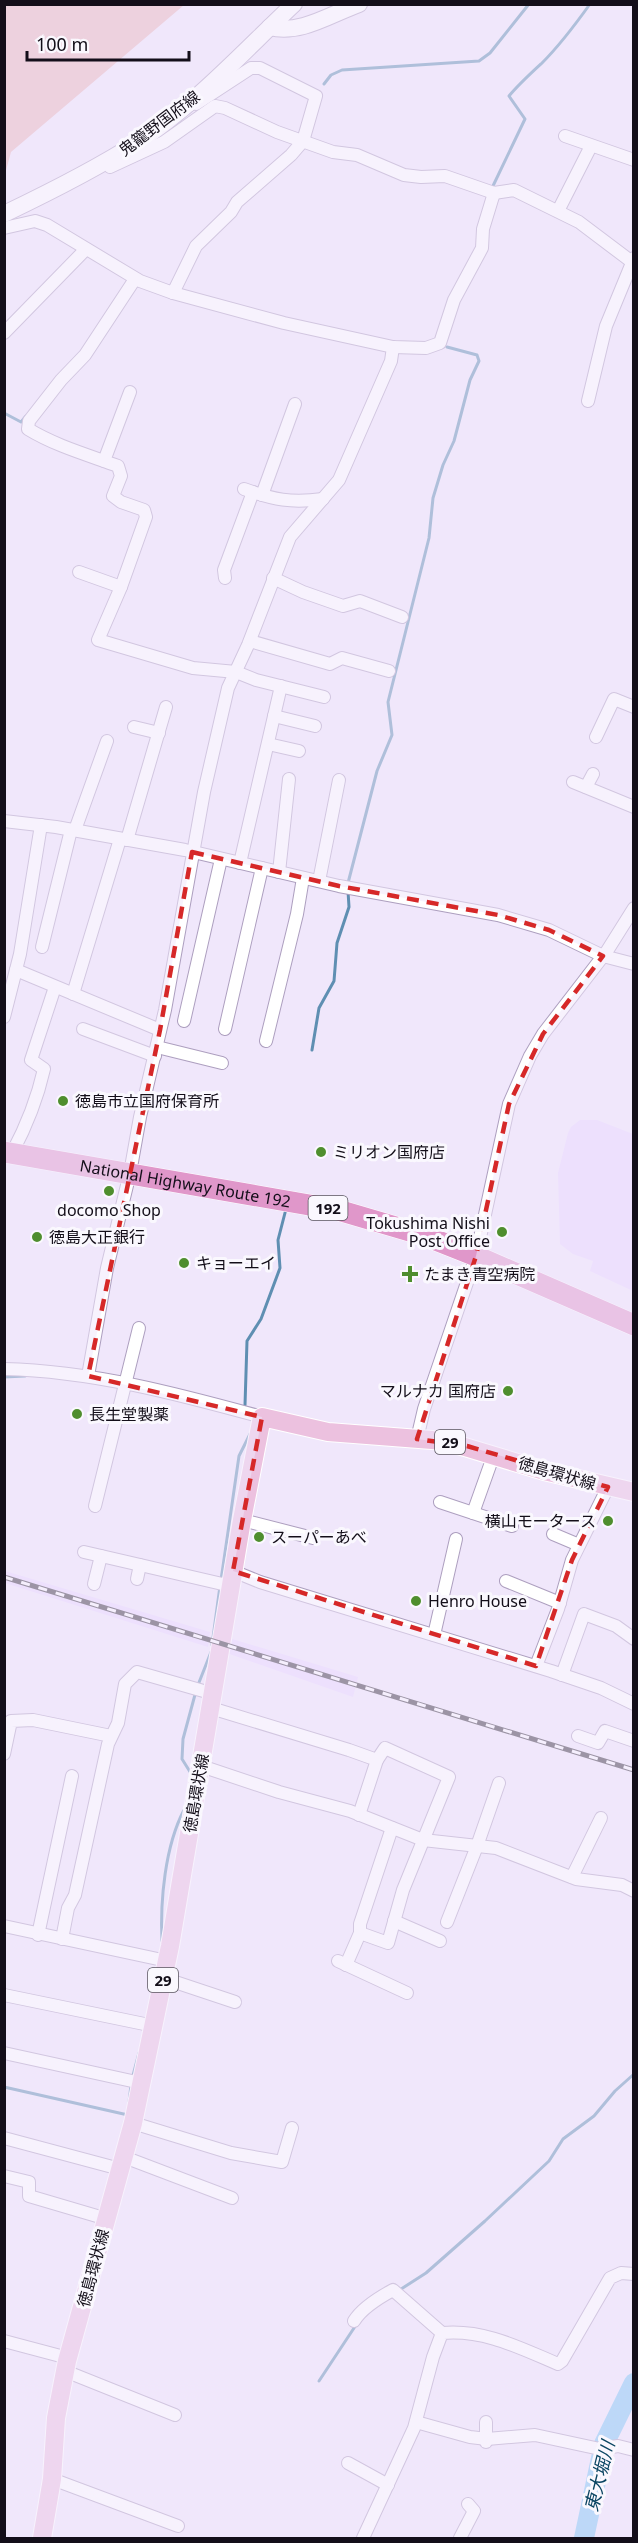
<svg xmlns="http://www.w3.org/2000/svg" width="638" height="2543" viewBox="0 0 638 2543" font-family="'Noto Sans','Noto Sans JP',sans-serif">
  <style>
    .built { fill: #e8d7ff }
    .green { fill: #e8b6bb }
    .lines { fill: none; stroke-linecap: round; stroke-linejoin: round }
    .stream { stroke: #5f8fb2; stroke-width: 3 }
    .river { stroke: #7fc6f3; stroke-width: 20 }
    .street-casing { stroke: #ad9fbf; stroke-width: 14 }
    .secondary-casing { stroke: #ad9fbf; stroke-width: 18 }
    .primary-casing { stroke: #fff; stroke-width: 20 }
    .highway-casing { stroke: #fff; stroke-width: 22 }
    .street { stroke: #fff; stroke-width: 12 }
    .secondary { stroke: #fff; stroke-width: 16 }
    .primary { stroke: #ecc1df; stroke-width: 18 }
    .highway { stroke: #e097ca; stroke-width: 21 }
    .rail-casing { stroke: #36303d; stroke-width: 5 }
    .rail { stroke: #faf8fe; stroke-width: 3; stroke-dasharray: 9; stroke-linecap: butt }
    .marked { fill: none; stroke: #d62828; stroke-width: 4.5; stroke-dasharray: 12 8; stroke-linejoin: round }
    .poi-dot { fill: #4f8e2e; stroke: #faf8fe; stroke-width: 2 }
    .labels { text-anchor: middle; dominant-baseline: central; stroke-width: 6; stroke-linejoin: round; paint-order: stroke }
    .shield { fill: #faf8fe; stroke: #58545e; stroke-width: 1.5 }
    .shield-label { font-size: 15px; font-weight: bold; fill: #130e19 }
    .street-label { font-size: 16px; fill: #130e19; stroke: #faf8fe }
    .poi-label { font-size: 16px; fill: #130e19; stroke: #faf8fe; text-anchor: start }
    .water-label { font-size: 18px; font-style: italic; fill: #0a4562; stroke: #faf8fe }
  </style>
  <rect width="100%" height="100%" fill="#f0e7fb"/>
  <!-- built -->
  <g class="built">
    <path d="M580,1120H597L633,1134V1291L590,1271L593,1261L573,1254L560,1244L558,1173L568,1133L571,1127Z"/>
    <path d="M5,1571L210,1632L208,1647L5,1583Z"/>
    <path d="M219,1635L358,1677L353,1697L221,1651Z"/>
  </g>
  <!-- green -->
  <path class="green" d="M5,4H184V5L11,152L5,174Z"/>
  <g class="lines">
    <!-- stream -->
    <g class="stream">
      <path d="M324,84L331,75L342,70L479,61L490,53L529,4"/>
      <path d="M492,188L525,119L509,96C519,84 530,74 542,63C560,45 575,25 590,4"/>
      <path d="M4,413L21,422L26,416"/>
      <path d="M348,883L377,771L392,735L388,702L429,538L433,498L443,465L454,441L470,380L479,361L477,355L447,347"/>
      <path d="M312,1050L319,1008L334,981L337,943L349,907L348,891"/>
      <path d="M4,1377L25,1376"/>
      <path d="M245,1405L247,1341L261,1319L280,1268L278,1240L286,1209"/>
      <path d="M221,1580L239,1456L251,1432"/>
      <path d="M212,1645L220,1586"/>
      <path d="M198,1685L211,1652"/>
      <path d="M192,1775L182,1759L183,1739L196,1691"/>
      <path d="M162,1941C160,1901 165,1846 184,1810"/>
      <path d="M132,2079L139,2053"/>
      <path d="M4,2087L128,2115"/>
      <path d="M129,2102L131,2085"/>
      <path d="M398,2291L426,2273L485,2221L549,2161L563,2139L594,2116L615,2091L634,2074"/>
      <path d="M319,2381L356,2325"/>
    </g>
    <!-- river -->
    <path class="river" d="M584,2538L604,2444L634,2383"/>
    <defs>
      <g id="street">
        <path d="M565,136L634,160"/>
        <path d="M110,167L164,142L215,106L225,108L277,132L333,152L357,155L404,175L421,177L445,176L494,193L514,190L579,222L632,262"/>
        <path d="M558,211L591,146"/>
        <path d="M4,228L35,221L47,225L140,281L173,293L284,323L393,347L426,348L440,343L454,300L482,248L483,229L494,193"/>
        <path d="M135,279L85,355L61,380L29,421L28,429C56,446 88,455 118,466L121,476L113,496L121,502L144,510L146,517L121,587L98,640L193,668L236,672L256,680L324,697"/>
        <path d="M173,293L196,246L231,212L237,202L291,155L303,141L316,96L260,68H251L196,104"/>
        <path d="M4,333L86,249"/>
        <path d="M588,401L606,326L634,258"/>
        <path d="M104,461L130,392"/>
        <path d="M244,489C274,500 291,503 323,499"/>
        <path d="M262,495L295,404"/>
        <path d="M79,572L121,587"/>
        <path d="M225,578L224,570L253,492"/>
        <path d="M273,578L303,592L343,606L360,601L402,617"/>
        <path d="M250,641L330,664L342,658L389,671"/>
        <path d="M274,716L315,726"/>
        <path d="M134,727L159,733"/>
        <path d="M596,737L614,699L634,707"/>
        <path d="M268,744L299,751"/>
        <path d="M573,782L634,807"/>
        <path d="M586,787L593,774"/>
        <path d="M4,821L56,827L185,850L339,886L498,915L549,930L603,956L634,964"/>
        <path d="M75,830L107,741"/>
        <path d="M127,840L166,707"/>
        <path d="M240,863L281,686"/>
        <path d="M279,872L289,779"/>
        <path d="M319,881L339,780"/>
        <path d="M42,947L71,830"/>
        <path d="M16,970L160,1030"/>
        <path d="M73,994L120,839"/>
        <path d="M4,1017L20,954L41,825"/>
        <path d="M184,1021L221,859"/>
        <path d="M83,1029L155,1056"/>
        <path d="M225,1029L262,868"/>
        <path d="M266,1041L297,914L303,878"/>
        <path d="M157,1047L222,1063"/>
        <path d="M12,1153C27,1125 37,1100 44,1069L31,1060L55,987"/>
        <path d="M4,1369C92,1371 178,1394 262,1417"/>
        <path d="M88,1376L107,1268L130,1173L140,1117L165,1010L204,792L228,688L248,645L290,537L339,480L391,361L393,347"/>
        <path d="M417,1439L424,1409L476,1256L509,1104L530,1056L543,1034L607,951L634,908"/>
        <path d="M440,1502L512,1526"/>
        <path d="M95,1506L139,1328"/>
        <path d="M473,1513L494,1454"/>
        <path d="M242,1520L313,1538"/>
        <path d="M553,1534L579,1545"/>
        <path d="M84,1552L231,1586"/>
        <path d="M233,1571L260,1582L551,1671L601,1688L634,1704"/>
        <path d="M137,1579L140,1565"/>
        <path d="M506,1581L560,1603"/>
        <path d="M94,1584L101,1556"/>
        <path d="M434,1635L456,1539"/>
        <path d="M536,1666L558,1609L572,1560L608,1487"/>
        <path d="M562,1675L584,1614L616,1626L634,1639"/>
        <path d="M211,1708L349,1750L377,1760L359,1815"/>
        <path d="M578,1736L598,1743L605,1731L634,1741"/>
        <path d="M4,1754L11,1721L33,1720L111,1736"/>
        <path d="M201,1766L279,1792L350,1811L423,1840L496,1848L576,1879L622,1885L634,1891"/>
        <path d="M572,1877L601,1818"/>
        <path d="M394,1921L440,1941"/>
        <path d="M447,1922L477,1846L499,1783"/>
        <path d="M4,1926L167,1961"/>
        <path d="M360,1933L388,1943L403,1890L449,1777L385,1748L377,1760"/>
        <path d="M38,1935L72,1776"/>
        <path d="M62,1939L68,1908L75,1895L108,1744L118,1723L125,1684L137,1672L214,1694"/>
        <path d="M338,1961L407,1993"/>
        <path d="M346,1965L360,1933V1924L392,1828"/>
        <path d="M163,1978L235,2002"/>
        <path d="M4,1995L154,2026"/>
        <path d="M4,2053L141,2083"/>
        <path d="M133,2123L231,2153L282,2162L292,2128"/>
        <path d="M4,2138L120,2169"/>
        <path d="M124,2157L232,2198"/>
        <path d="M4,2176L29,2182V2196L107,2219"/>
        <path d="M354,2321C362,2308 380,2297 393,2290L442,2333"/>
        <path d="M4,2341L68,2358"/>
        <path d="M65,2371L175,2415"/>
        <path d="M416,2422L470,2437L487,2439L535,2435L600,2449L618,2446L634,2450"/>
        <path d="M486,2442V2422"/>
        <path d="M348,2463L388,2485"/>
        <path d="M52,2479L178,2526"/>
        <path d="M363,2538L414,2428L433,2357L442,2333C484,2329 520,2348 558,2364L562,2361L610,2278L621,2273L634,2274"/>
        <path d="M460,2538L474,2511L468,2504"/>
      </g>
      <g id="secondary">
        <path d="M270,27C300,35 331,14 359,4"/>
        <path d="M4,214C50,192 96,169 138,142C196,104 244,51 294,4"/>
      </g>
      <path id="primary" d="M42,2538L52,2479L56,2418L67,2361L133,2123L170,1946L242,1520L262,1417L328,1432L445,1441L544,1471L634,1492"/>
      <g id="highway">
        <path id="s1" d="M4,1152L338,1210L423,1235L476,1256L634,1325"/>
      </g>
    </defs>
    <!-- street casing -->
    <use href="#street" class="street-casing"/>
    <!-- secondary casing -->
    <use href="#secondary" class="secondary-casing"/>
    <!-- primary casing -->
    <use href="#primary" class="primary-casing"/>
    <!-- highway casing -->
    <use href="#highway" class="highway-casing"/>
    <!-- street -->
    <use href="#street" class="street"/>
    <!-- secondary -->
    <use href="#secondary" class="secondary"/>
    <!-- primary -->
    <use href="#primary" class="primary"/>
    <!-- highway -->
    <use href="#highway" class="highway"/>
    <defs>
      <path id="rail" d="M4,1577L634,1770"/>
    </defs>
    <!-- rail casing -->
    <use href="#rail" class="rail-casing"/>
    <!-- rail -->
    <use href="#rail" class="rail"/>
  </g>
  <!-- marked area -->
  <path d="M0 0H638V2543H0ZM192,852L339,886L498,915L549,930L603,956L543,1034L509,1104L476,1256L417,1439L467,1446L608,1487L572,1560L536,1666L233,1571L262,1417L88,1376L160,1030Z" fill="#f0e7fb" fill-opacity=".55" fill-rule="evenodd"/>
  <path class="marked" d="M192,852L339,886L498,915L549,930L603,956L543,1034L509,1104L476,1256L417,1439L467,1446L608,1487L572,1560L536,1666L233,1571L262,1417L88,1376L160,1030Z"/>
  <!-- markers -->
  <g class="poi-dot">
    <circle cx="63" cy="1101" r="6"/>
    <circle cx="321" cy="1152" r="6"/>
    <circle cx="109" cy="1191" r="6"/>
    <circle cx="502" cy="1232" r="6"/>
    <circle cx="37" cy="1237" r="6"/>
    <circle cx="184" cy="1263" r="6"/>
    <path d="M407 1265h6v6h6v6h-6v6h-6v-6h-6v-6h6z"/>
    <circle cx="508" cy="1391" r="6"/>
    <circle cx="77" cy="1414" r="6"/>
    <circle cx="608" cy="1521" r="6"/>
    <circle cx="259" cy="1537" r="6"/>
    <circle cx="416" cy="1601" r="6"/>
  </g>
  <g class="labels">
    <!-- shield labels -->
    <g class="shield">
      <rect x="308.5" y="1196" width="39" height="24" rx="4.5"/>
      <rect x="435" y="1430" width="30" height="24" rx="4.5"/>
      <rect x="148" y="1968" width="30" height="24" rx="4.5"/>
    </g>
    <g class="shield-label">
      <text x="328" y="1208">192</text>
      <text x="450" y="1442">29</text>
      <text x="163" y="1980">29</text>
    </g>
    <!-- street labels -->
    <g class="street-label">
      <text transform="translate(159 123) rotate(-37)">鬼籠野国府線</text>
      <text stroke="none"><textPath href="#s1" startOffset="184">National Highway Route 192</textPath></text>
      <text transform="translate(557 1473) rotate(16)">徳島環状線</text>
      <text transform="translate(196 1793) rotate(-80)">徳島環状線</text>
      <text transform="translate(93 2268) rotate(-75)">徳島環状線</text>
    </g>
    <!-- poi labels -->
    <g class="poi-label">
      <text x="75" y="1101">徳島市立国府保育所</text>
      <text x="333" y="1152">ミリオン国府店</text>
      <text x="109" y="1210" text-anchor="middle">docomo Shop</text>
      <text x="490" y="1223" text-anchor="end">Tokushima Nishi<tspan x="490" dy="18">Post Office</tspan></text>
      <text x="49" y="1237">徳島大正銀行</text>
      <text x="196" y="1263">キョーエイ</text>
      <text x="424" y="1274">たまき青空病院</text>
      <text x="496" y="1391" text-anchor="end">マルナカ 国府店</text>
      <text x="89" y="1414">長生堂製薬</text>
      <text x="596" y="1521" text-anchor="end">横山モータース</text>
      <text x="271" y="1537">スーパーあべ</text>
      <text x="428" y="1601">Henro House</text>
    </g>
    <!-- water labels -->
    <g class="water-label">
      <text transform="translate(599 2476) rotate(-76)">東大堀川</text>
    </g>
  </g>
  <!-- border -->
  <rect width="638" height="2543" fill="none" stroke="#130e19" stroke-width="12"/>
  <!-- scale -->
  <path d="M27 51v9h162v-9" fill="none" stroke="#130e19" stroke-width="3"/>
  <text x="36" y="51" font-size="18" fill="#130e19" stroke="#faf8fe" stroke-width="4.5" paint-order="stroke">100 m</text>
</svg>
